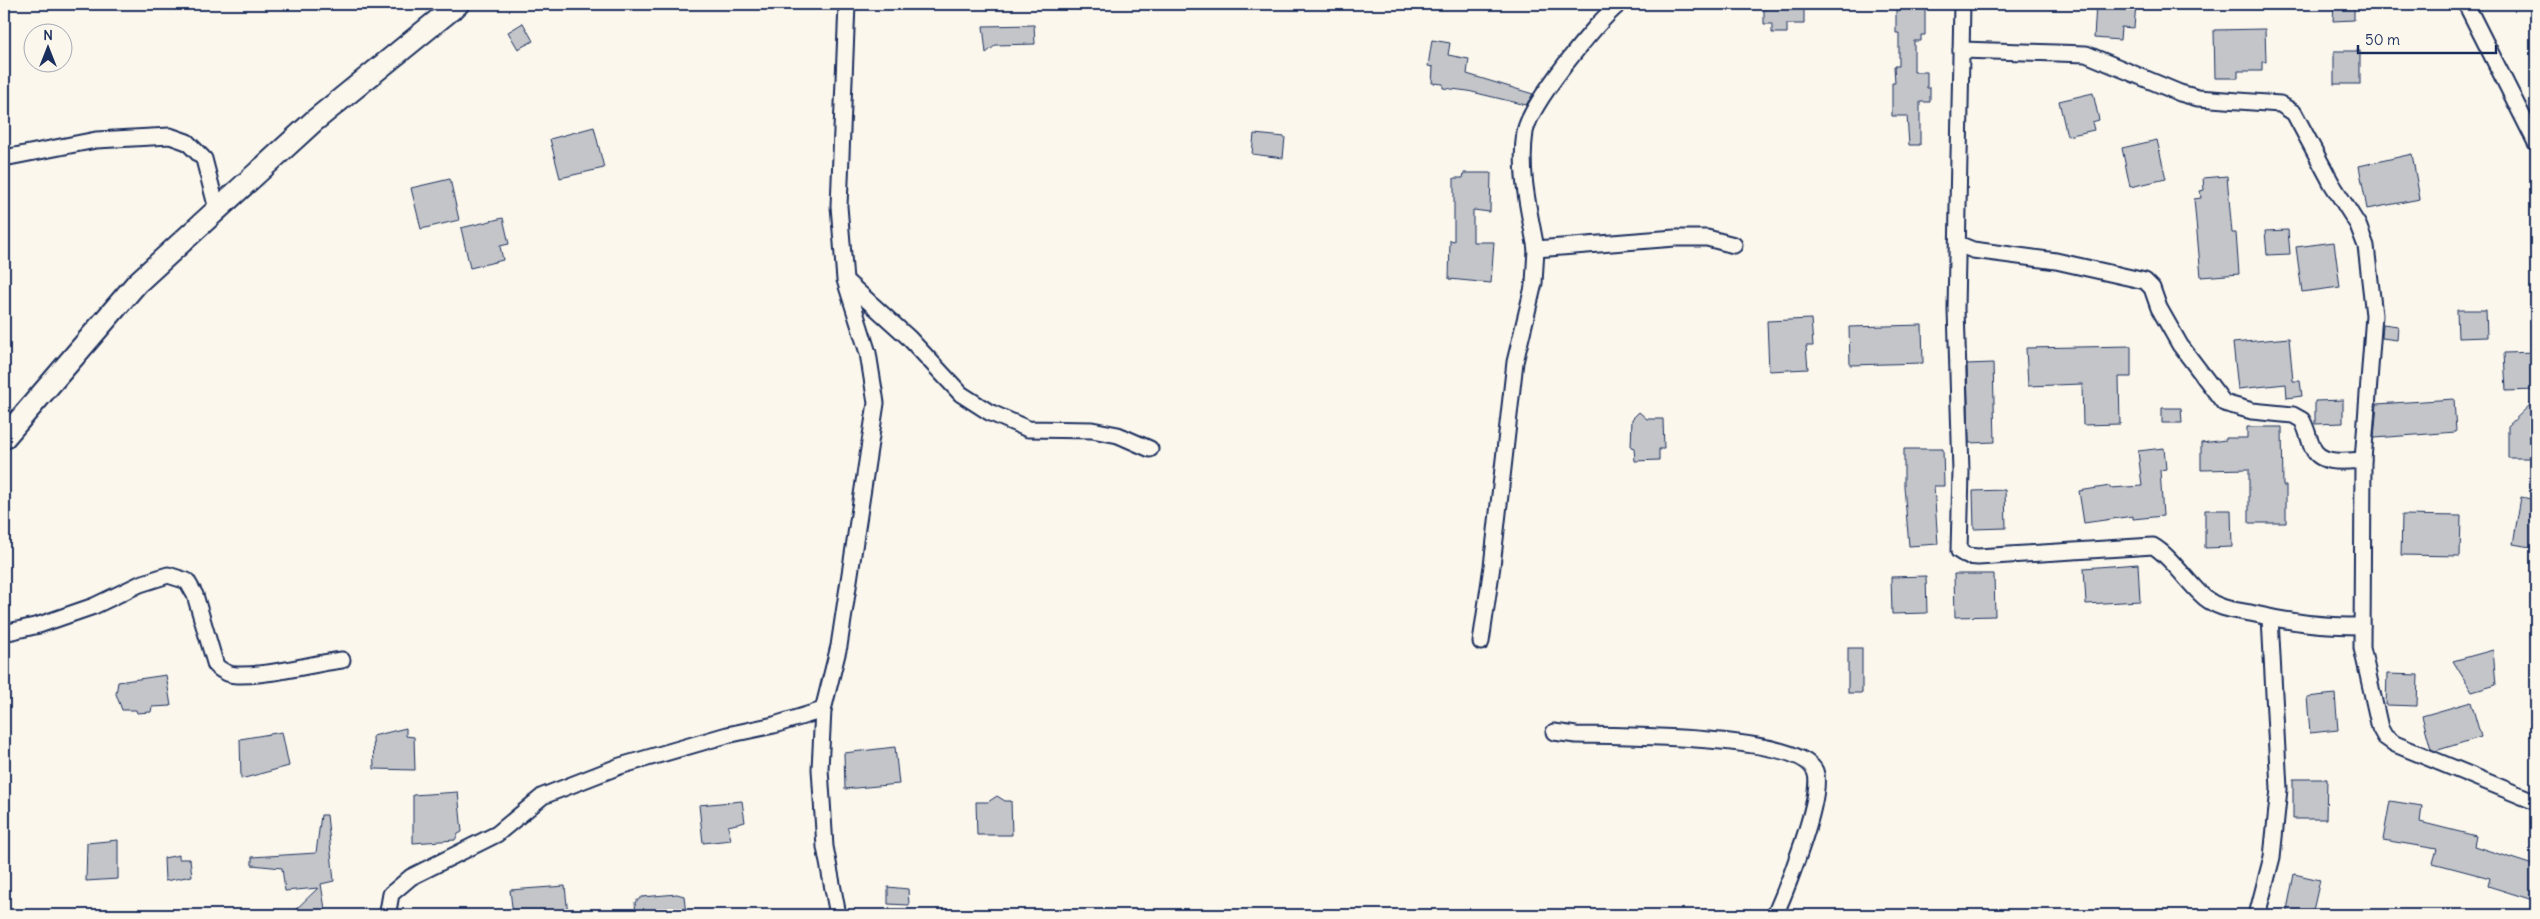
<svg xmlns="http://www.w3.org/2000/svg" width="2540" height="919" viewBox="0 0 2540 919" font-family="Delius,sans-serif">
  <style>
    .building { fill: #c3c5c9; stroke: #1b2f5e }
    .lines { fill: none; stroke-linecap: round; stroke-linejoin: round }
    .street-casing { stroke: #1b2f5e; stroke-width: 19 }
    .secondary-casing { stroke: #1b2f5e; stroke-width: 25 }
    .street { stroke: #fbf7ec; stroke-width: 15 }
    .secondary { stroke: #fbf7ec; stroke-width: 21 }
  </style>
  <rect width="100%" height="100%" fill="#fbf7ec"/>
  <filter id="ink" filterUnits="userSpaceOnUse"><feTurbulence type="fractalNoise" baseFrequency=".02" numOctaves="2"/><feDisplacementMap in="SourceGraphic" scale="10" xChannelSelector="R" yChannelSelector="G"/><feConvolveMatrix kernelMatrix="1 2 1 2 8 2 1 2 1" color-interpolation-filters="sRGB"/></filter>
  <g filter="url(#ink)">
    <!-- building -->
    <g class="building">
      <path d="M1764,4H1804V24H1787V33H1772V24H1764Z"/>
      <path d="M1901,4H1925V35H1921V41H1914V72H1927V88H1930V102H1920V145H1909L1907,116H1892V83H1895L1894,66H1899V33H1896V9H1901Z"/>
      <path d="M2096,4H2136L2134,28L2121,27L2120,40L2094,38Z"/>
      <path d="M2334,4H2354V20L2333,21Z"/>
      <path d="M523,23L533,41L518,49L508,32Z"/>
      <path d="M1034,25L1035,44L996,45L986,53L983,26Z"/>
      <path d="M2265,29L2266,62H2262V71H2238V78H2215L2214,30Z"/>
      <path d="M1432,40L1450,43L1448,55L1469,59L1467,74L1533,94L1526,105L1468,91L1443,88V84L1432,83L1433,67L1428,66Z"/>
      <rect x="2334" y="51" width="26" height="33"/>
      <path d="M2093,93L2099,120L2092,122L2094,130L2067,136L2059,101Z"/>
      <path d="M594,127L604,168L560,178L550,139Z"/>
      <path d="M1254,134L1285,137L1283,158L1252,154Z"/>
      <path d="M2157,140L2166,179L2130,187L2122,148Z"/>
      <path d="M2412,154L2420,199L2367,209L2359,166Z"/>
      <path d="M1464,173H1491L1490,212L1473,210V242H1494L1491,283L1449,279L1450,240L1454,241V178H1463Z"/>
      <path d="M2227,176L2232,233H2236L2239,274L2201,277L2194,199L2201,198L2200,191L2204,190L2203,178Z"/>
      <path d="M450,179L459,220L421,229L411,188Z"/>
      <path d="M503,218L509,244L500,246L503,260L470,268L461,228Z"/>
      <path d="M2288,230L2290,254L2267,255L2265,231Z"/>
      <path d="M2334,242L2340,287L2302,292L2296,247Z"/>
      <path d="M2457,310H2486L2487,337L2458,338Z"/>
      <path d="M1811,319L1813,346H1806L1808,369L1769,371L1767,321Z"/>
      <path d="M2383,324L2398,326L2397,340L2382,338Z"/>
      <path d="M1922,325L1923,363L1850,365L1849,327Z"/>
      <path d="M2289,338L2293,381H2300L2302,396L2287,398L2286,384L2238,389L2233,343Z"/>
      <path d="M2131,346V377H2119L2120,424L2083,425L2082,384L2028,386L2026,348Z"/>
      <path d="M2536,352V390L2506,391L2504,353Z"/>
      <path d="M1993,363L1995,442L1969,443L1967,364Z"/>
      <path d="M2454,399L2456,432L2374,438L2377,404Z"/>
      <path d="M2343,400V423L2315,424V401Z"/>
      <path d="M2532,403L2533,458H2508V426Z"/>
      <path d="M2162,408H2181L2182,423H2162Z"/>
      <path d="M1639,412L1647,419H1663L1664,449H1659V460L1635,461L1634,448L1631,447L1632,419Z"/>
      <path d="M2247,427H2282L2283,486H2286V523H2249V469L2201,470V443L2226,440V438H2247Z"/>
      <path d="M2164,448L2166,469L2160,470L2163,516L2133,519V516L2084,523L2079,491L2110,486V488L2142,486L2138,451Z"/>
      <path d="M1904,449H1943L1944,486H1934L1938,544L1909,546L1904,486Z"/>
      <path d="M2005,490L2006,528L1974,529L1973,491Z"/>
      <path d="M2521,497L2536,500V548L2513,544Z"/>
      <path d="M2205,510H2231L2232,547L2205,548Z"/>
      <path d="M2402,515L2461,516L2460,556L2401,555Z"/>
      <path d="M2138,564L2140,601L2086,604L2084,568Z"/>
      <path d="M1954,574H1994L1995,616L1955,617Z"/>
      <path d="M1926,576L1927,613L1892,614L1891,577Z"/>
      <rect x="1848" y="648" width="14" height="45"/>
      <path d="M2493,650L2496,685L2472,692L2453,661Z"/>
      <path d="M2387,674L2418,675L2417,706L2386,705Z"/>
      <path d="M166,675L171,706L152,707L151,712L137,713L136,710H122L116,694L118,682Z"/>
      <path d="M2335,694L2338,730L2310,733L2307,697Z"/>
      <path d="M2471,702L2481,737L2435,751L2431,749L2422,716Z"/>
      <path d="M406,728V736L414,737L415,770L374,769L373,736Z"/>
      <path d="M282,732L289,766L241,779L240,739Z"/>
      <path d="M895,747L899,784L845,789L844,753Z"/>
      <path d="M2293,779H2327L2326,819H2293Z"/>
      <path d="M458,792L462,832L458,834L455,840L413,843V795Z"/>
      <path d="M997,796L1005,801H1011L1012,835H977L976,802H988Z"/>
      <path d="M742,801L745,822L728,826L731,840L703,843L699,805Z"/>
      <path d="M2390,801L2422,806L2420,822L2476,836L2474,846L2536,866V901L2488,886L2490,878L2433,863L2437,849L2383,840Z"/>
      <path d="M321,815H327L334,881L321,884L326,915H290L318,888L285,891L282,868L252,865V857L316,853Z"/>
      <path d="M118,840V879L86,881L87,843Z"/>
      <path d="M179,855V859H190L192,876L165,881L164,858Z"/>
      <path d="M2294,874L2320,880L2312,915H2286Z"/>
      <path d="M565,886L568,915H513L510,890Z"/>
      <path d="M888,887L908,889L909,905L888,904Z"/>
      <path d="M677,894L684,896L686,915H636L635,902L642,897Z"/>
    </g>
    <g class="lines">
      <defs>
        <g id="street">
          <path d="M1619,4C1596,22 1530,104 1525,132C1519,173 1529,209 1536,249L1675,238H1707L1734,245"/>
          <path d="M1962,4L1956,309L1961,472L1959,551L1967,556L1978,557L2153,546C2171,556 2188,584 2205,598C2220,610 2237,610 2255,614C2294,623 2322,626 2362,626"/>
          <path d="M2466,4L2536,143"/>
          <path d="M1961,50L2086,54L2180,93L2198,98L2280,104L2294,113L2332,184L2358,225L2366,246L2374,315L2363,460"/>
          <path d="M4,158L96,140L170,136L187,142L204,159L217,209"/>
          <path d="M1958,244L1973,250L2056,261L2145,281L2152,288L2159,308L2180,345L2224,403L2252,411L2293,415L2302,420C2307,429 2308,437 2312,446C2319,466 2346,461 2363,460L2362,648L2380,728L2385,737L2395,744L2536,802"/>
          <path d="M846,281L909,338L961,394L989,412L1028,429L1092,430L1118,435L1150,449"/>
          <path d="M4,633L39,625L94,606L140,584L168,575L187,581L195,595L216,666C222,671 229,675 237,675C270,676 309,664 342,660"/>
          <path d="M1481,642L1492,566L1515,362L1534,283L1536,249"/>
          <path d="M1554,732L1576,735C1616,736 1798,734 1815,771C1825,794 1786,890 1775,915"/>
          <path d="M390,915L388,911L391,894L411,877L497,834L543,796L620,766L727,735L774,725L823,710"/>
          <path d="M838,915L825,847L820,769L823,710L839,646L876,403L868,353L845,280L839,206L847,4"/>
          <path d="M2257,915L2272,857L2279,789L2270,618"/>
        </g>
        <path id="secondary" d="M4,438L137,283L314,121L458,4"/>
      </defs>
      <!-- street casing -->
      <use href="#street" class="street-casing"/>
      <!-- secondary casing -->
      <use href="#secondary" class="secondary-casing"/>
      <!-- street -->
      <use href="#street" class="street"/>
      <!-- secondary -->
      <use href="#secondary" class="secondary"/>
    </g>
  </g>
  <!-- margin -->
  <rect width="2540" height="919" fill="none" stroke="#fbf7ec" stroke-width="20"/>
  <rect x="10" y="10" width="2520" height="899" fill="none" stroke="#1b2f5e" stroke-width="2" filter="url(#ink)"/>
  <!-- north arrow -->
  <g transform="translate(48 48)"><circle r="24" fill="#fbf7ec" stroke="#a1a7b3"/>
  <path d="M0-4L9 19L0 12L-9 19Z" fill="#1b2f5e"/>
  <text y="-8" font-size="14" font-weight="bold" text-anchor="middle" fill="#1b2f5e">N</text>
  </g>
  <!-- scale -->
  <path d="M2358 45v8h138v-8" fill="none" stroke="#1b2f5e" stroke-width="2.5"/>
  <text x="2365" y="45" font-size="15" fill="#1b2f5e" stroke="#fbf7ec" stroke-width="4" paint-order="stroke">50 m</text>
</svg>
